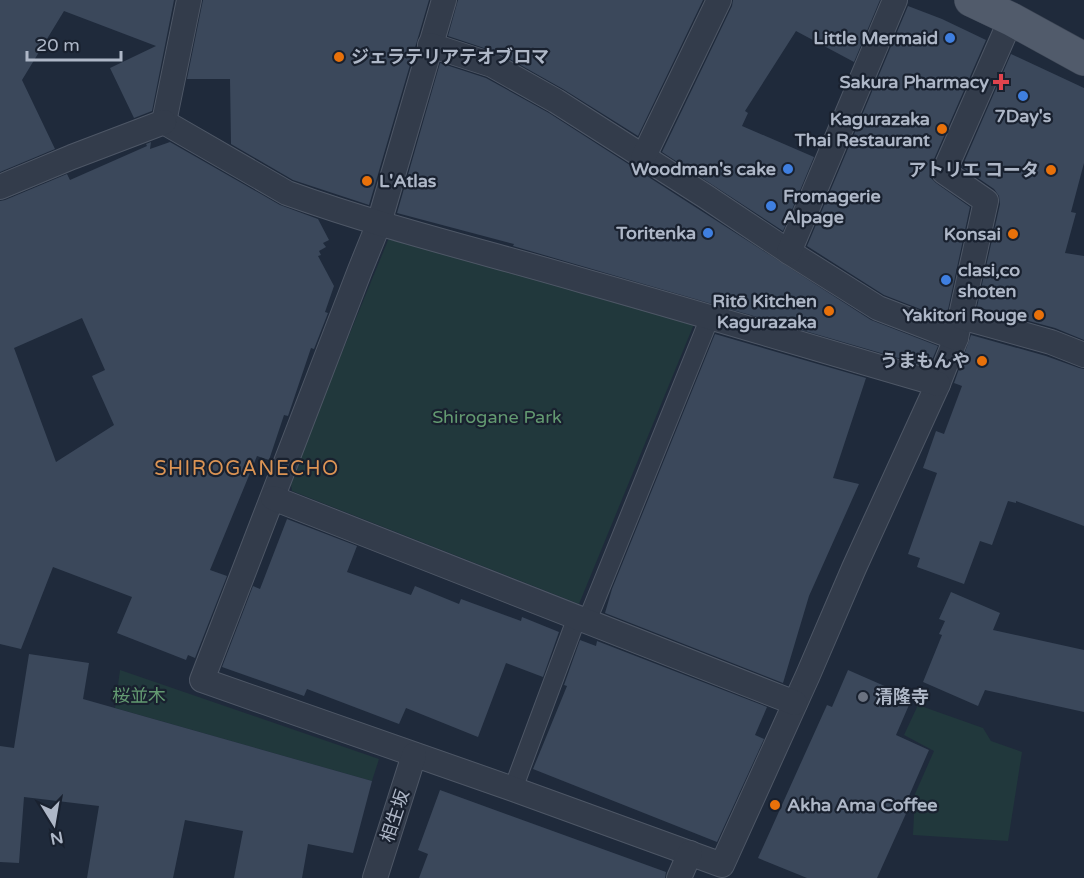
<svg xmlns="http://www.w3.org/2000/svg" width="1084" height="878" viewBox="0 0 1084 878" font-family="'Varela Round','Noto Sans JP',sans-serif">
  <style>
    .green { fill: #21383c }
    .building { fill: #3b485b; fill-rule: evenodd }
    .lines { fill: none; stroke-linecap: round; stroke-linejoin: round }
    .pedestrian-casing { stroke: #4e5766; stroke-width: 20 }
    .minor-casing { stroke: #4e5766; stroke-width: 26 }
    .primary-casing { stroke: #3c4554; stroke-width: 34 }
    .pedestrian { stroke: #333c4b; stroke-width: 18 }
    .minor { stroke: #333c4b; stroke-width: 24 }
    .primary { stroke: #515b6b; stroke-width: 33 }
    .shop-dot { fill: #3f7fe0; stroke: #19212f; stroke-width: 2 }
    .food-dot { fill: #e8710a; stroke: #19212f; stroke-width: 2 }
    .health-dot { fill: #e0444e; stroke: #19212f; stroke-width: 2 }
    .worship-dot { fill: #6b7280; stroke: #19212f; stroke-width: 2 }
    .labels { text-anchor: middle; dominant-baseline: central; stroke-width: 4.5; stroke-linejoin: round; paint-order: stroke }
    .poi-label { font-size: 18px; font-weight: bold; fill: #aeb7c7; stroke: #19212f; text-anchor: end }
    .park-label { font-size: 18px; fill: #639a71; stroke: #19212f }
    .street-label { font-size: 18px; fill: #aeb7c7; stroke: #19212f }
    .neighbourhood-label { font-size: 20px; letter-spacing: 1.5px; fill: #dc9454; stroke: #19212f }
  </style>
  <rect width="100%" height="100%" fill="#1f2a3b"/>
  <!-- green -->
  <g class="green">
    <path d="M391,233L694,324L579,604L292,491L290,479Z"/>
    <path d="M120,670L379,759L372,781L115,708Z"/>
    <path d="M918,705L983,728L991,741L1022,752L1008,841L913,835L915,794L934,751L904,735Z"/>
  </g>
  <!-- building -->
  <g class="building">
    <path d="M0,0H174L152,111L134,118L110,68L156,46L64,11L22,80L55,149L0,172Z"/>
    <path d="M203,0H429L369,205L293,180L231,144L230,79H187Z"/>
    <path d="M458,0H703L638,136L563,89L499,53L448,36Z"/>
    <path d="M733,0H880L854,62L796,31L745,111L748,113L742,126L814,157L783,231L662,152L732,6Z"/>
    <path d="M908,6L942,19L986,40L931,166L930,172L931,178L936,183L970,207L946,319L884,295L807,246Z"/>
    <path d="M1011,54L1084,88V163L1071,212L1076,213L1065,253L1084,256V340L1055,328L977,307L1000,204L999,196L994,189L962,167Z"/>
    <path d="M440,63L486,78L549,113L871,320L938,346L929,367L513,246L514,244L397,213Z"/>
    <path d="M151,142L150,149L170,142L280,205L318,219L329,240L323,243L326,247L319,251L321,255L318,256L334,286L325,312L328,313L314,349L311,348L288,416L284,415L269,460L257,456L210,570L227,576L195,658L188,655L186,660L117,633L132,597L53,567L21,649L0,644V201L5,200L67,174L70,180L147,146L146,144ZM82,318L105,370L92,376L114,425L56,462L14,348Z"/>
    <path d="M715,334L866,378L833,478L859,484L809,596L783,683L605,613L612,589Z"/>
    <path d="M971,335L1046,356L1079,368L1084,369V526L1016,501V503L1008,501L992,545L980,541L964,584L917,567L920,558L908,554L937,473L923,468L936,431L944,434L962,386L954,383Z"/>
    <path d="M287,519L357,546L347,572L411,595L415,586L459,604L461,599L521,621L522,617L559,632L543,677L506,663L478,737L406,708L399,724L307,689L304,696L222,667L253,586L260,589Z"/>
    <path d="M951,592L1000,613L993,630L1084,650V712L985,690L978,706L923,682L942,635L939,634L945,621L939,619Z"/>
    <path d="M580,640L596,646L597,641L767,707L755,735L764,739L717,842L533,769L567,686L564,685Z"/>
    <path d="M29,654L89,663L83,699L372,781L353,853L308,844L302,878H234L243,831L185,820L173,878H87L99,806L24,797L19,863L0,862V746L14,748Z"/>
    <path d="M848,670L912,698L896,735L929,750L909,796L913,798L877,878H807L758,858L827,705L832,707Z"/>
    <path d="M440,790L666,872L665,878H419L428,854L418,850Z"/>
  </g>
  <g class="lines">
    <defs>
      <g id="pedestrian">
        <path d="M587,621L710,317"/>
        <path d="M513,789L577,617"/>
      </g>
      <g id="minor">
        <path d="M444,0L379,223L360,270L202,680L513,789L722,865L808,675L854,568L938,384L956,338L986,201L944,172L1011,19"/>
        <path d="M430,45L492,65L556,101L705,196L789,252L878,308L956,338"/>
        <path d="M164,122L287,193C384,228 485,252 584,281C702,314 820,350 938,384"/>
        <path d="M164,122L189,0"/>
        <path d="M643,158L719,0"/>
        <path d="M0,187L72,157L164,122"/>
        <path d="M789,252L895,0"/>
        <path d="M961,317L1051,342L1084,355"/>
        <path d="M273,498L795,703"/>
        <path d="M375,878L414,755"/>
        <path d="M679,878L690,853"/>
      </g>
      <path id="primary" d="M971,0L1011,19L1084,59"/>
    </defs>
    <!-- pedestrian casing -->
    <use href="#pedestrian" class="pedestrian-casing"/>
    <!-- minor casing -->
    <use href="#minor" class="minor-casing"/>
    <!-- primary casing -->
    <use href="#primary" class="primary-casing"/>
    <!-- pedestrian -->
    <use href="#pedestrian" class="pedestrian"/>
    <!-- minor -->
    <use href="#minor" class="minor"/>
    <!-- primary -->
    <use href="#primary" class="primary"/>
  </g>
  <!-- markers -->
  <g class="shop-dot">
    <circle cx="950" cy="38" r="6"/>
    <circle cx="1023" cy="96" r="6"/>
    <circle cx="788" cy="169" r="6"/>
    <circle cx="771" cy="206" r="6"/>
    <circle cx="708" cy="233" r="6"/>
    <circle cx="946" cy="280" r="6"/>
  </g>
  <g class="food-dot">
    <circle cx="339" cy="57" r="6"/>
    <circle cx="942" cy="129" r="6"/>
    <circle cx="1051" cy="170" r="6"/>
    <circle cx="367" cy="181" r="6"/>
    <circle cx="1013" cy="234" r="6"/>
    <circle cx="829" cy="311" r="6"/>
    <circle cx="1039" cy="315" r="6"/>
    <circle cx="982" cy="361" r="6"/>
    <circle cx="775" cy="805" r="6"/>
  </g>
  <path class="health-dot" d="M998 73h6v6h6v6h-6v6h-6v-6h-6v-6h6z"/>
  <circle class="worship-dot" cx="863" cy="697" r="6"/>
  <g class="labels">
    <!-- poi labels -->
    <g class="poi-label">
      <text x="938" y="38">Little Mermaid</text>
      <text x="351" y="57" text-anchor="start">ジェラテリアテオブロマ</text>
      <text x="989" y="82">Sakura Pharmacy</text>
      <text x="1023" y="116" text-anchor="middle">7Day's</text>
      <text x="930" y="119">Kagurazaka<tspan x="930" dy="21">Thai Restaurant</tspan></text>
      <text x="776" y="169">Woodman's cake</text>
      <text x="1039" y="170">アトリエ コータ</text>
      <text x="379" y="181" text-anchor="start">L'Atlas</text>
      <text x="783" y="196" text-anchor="start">Fromagerie<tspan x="783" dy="21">Alpage</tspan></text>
      <text x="696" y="233">Toritenka</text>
      <text x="1001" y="234">Konsai</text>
      <text x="958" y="270" text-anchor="start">clasi,co<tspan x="958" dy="21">shoten</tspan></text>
      <text x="817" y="301">Ritō Kitchen<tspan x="817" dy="21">Kagurazaka</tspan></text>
      <text x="1027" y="315">Yakitori Rouge</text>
      <text x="970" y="361">うまもんや</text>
      <text x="875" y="697" text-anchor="start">清隆寺</text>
      <text x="787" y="805" text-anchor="start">Akha Ama Coffee</text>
    </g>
    <!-- park labels -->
    <g class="park-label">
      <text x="497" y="417">Shirogane Park</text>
      <text x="139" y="696">桜並木</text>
    </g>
    <!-- street labels -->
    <g class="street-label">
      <text transform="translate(395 816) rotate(-72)">相生坂</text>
    </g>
    <!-- neighbourhood labels -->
    <g class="neighbourhood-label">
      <text x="247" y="469">SHIROGANECHO</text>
    </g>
  </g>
  <!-- north arrow -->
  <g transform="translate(54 824) rotate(169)" stroke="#19212f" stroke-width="4.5" paint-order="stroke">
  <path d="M0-4.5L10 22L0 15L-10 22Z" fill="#aeb7c7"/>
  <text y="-9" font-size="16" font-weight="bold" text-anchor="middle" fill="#aeb7c7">N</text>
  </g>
  <!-- scale -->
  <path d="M27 51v9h94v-9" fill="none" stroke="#aeb7c7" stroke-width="3"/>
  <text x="36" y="51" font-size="18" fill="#aeb7c7" stroke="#19212f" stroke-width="4.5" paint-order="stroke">20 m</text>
</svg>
